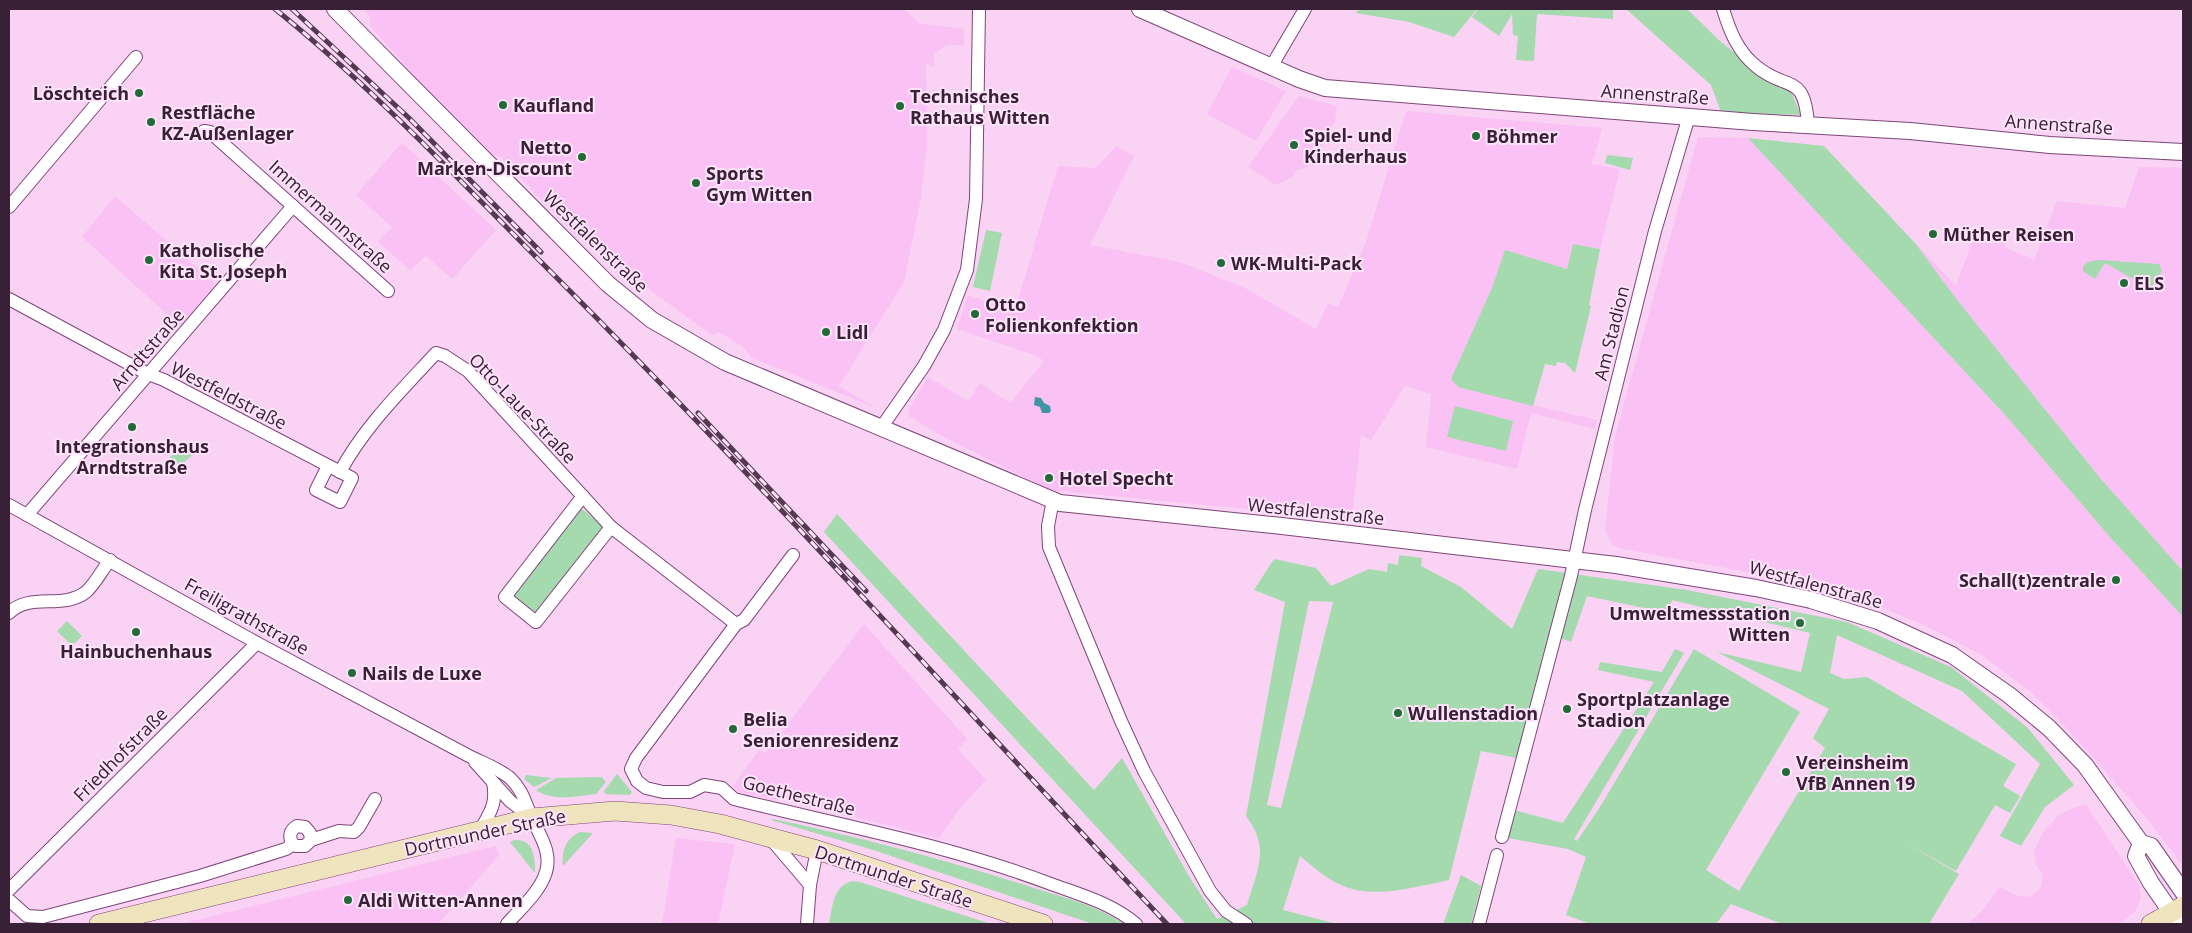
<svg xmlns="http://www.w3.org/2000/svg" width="2192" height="933" viewBox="0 0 2192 933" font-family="'Open Sans',sans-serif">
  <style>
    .built { fill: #fac2f4 }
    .green { fill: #a4daae; fill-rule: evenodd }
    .water { fill: #3f95a4 }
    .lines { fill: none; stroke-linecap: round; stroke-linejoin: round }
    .minor-casing { stroke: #7d4679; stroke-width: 14 }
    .tertiary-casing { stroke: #7d4679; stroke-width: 18 }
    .secondary-casing { stroke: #7d4679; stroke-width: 20 }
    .minor { stroke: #fff; stroke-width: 12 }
    .tertiary { stroke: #fff; stroke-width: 16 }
    .secondary { stroke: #f0e4bf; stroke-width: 19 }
    .rail-casing { stroke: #543a51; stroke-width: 5 }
    .rail { stroke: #fee4fb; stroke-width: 3; stroke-dasharray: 9; stroke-linecap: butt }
    .poi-dot { fill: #226a38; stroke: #fee4fb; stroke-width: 2 }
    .labels { text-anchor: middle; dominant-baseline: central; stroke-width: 4; stroke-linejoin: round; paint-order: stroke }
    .poi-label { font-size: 18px; font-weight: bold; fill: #382036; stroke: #fee4fb; text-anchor: start }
    .street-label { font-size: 18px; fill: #382036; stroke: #fee4fb }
  </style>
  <rect width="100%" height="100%" fill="#f9d2f4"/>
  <!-- built -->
  <g class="built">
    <path d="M363,9H905L918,23L964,29V45H947L934,54V67L926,64L927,145L921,198L904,282L839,386L876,408L752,358L742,346L719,332L713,335L710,334L573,233L501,157L493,155L422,84L371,27L369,15Z"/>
    <path d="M1232,67L1286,91L1256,141L1207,114Z"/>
    <path d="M1299,96L1337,106L1335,121L1312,165L1293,172L1294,176L1276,185L1248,167Z"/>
    <path d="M1406,111L1602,128L1594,159H1591L1592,164L1620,169L1600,249L1573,244L1533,405L1597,420L1595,429L1531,413L1517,469L1426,447L1431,394L1405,386L1371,440L1361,435L1352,519L1049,490L940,435L910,417L908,411L928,377L968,401L980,383L1010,403L1044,361L1037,356L957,329L968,295L1015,310L1058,166L1094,168L1100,164L1116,146L1134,156L1090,245L1180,262L1245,288L1316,329L1328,303L1338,307L1366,242Z"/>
    <path d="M1698,137L1748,138L2007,417L2109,536L2183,617V866L2149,821L2075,737L2032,693L1980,654L1926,626L1866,601L1839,592L1737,570L1618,548L1612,544L1605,530L1615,436Z"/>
    <path d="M402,143L496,230L452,279L426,256L410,270L378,242L392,227L356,195Z"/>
    <path d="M2139,167L2183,168V571L2100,478L1954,296L1915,243L1956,286L1976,231L2006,240L2004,247L2034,260L2057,201L2125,208Z"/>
    <path d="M115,196L216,284L180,326L82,237Z"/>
    <path d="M864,624L967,739L958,749L986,780L960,808L939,838L781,798L775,800L739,792L733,786L759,750L766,753Z"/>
    <path d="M2086,804L2139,885L2141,898L2135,912L2119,924H1968L1982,911L1999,887L2018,896L2029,897L2040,889L2043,875L2036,865L2034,852L2043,832L2059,815L2068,810Z"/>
    <path d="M676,838L735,844L718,924H662Z"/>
    <path d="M496,846L499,855L438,924H180Z"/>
  </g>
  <!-- green -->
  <g class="green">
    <path d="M1359,9H1477L1454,37L1409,22L1356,13Z"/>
    <path d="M1478,9H1613V19L1537,14L1534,61L1516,60L1518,36L1513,35L1512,14L1499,36L1472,17Z"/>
    <path d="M1626,9H1687L1720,41L1765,78L1791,92L1801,115L1721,112L1711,85Z"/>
    <path d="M1748,138L1824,146L1915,243L1954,296L2100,478L2183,571V617L2109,536L2007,417Z"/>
    <path d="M1607,155L1633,158L1630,170L1605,163Z"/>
    <path d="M986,230L1002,233L990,291L973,287Z"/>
    <path d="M1573,244L1600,249L1589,305L1591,306L1575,373L1565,363L1557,362L1556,366L1545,364L1533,406L1458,387L1451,379L1492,288L1505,250L1567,269Z"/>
    <path d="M2099,260L2159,264L2162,271L2151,289L2105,263L2095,279L2083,271V266L2088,262Z"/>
    <path d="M1455,406L1513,421L1506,451L1447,437Z"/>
    <path d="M187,442L196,452L175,470L167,460Z"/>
    <path d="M582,509L602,525L603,533L541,611L535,612L514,597L515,589L576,511Z"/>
    <path d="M837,514L1094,790L1122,758L1190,878L1217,919L1247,905C1257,870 1271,849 1246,816L1285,602L1254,590L1274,559L1316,568L1331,586L1369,569L1387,572L1388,563L1398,565L1399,555L1422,558L1421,566L1461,587L1512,629L1538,569L1687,590L1847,622L1951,667L2028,728L2074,785L2045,807L2021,846L2000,836L2040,764L1962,691L1837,635L1830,673L1844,679L1867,677L2016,764L2003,786L2020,796L2010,813L1995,805L1956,871L1903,841L1959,874L1929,924H1782L1731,904L1716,924H1590L1566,915L1586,857L1568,849L1502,837L1510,809L1563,823L1654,682L1598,670L1600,662L1662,672L1675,649L1684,653L1574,839L1577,841L1600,807L1694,649L1800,712L1706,870L1739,891L1825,748L1813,738L1829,709L1717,652L1801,672L1810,633L1672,600L1668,613L1587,596L1571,642L1550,634L1517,758L1481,751L1449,880C1409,888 1368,902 1331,880C1320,873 1310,864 1300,856L1283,910L1337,924H1186L824,532ZM1309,601L1333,602L1281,808L1267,805Z"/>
    <path d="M67,621L82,636L72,646L57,631Z"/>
    <path d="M617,774L632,792L630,795L605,794L604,791Z"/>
    <path d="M526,775L552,778L534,787L524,779Z"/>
    <path d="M599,777H602L606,782L596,794C576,796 553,802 536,790L556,778Z"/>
    <path d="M773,819C860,837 946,860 1031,887C1059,896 1100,906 1123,924H1093L870,849L771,820Z"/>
    <path d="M580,832L593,833L563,866C561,851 566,838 580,832Z"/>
    <path d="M515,840C534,839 535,858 535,873L510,842Z"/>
    <path d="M1461,875L1481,886L1471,924H1443Z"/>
    <path d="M852,881L860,882L991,924H829C833,906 832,887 852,881Z"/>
  </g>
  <!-- water -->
  <path class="water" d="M1035,397L1041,398L1044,403L1050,406L1051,411L1049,413H1042L1040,407L1034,405Z"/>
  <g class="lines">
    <defs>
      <g id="minor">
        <path d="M1723,9C1730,32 1738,52 1757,67C1788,92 1804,72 1808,124"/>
        <path d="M1271,67L1305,9"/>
        <path d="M204,131L210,132L388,291"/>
        <path d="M9,207L136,57"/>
        <path d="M9,299L148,374L164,380L352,478L340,502L316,490L328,466"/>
        <path d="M881,428L924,366L944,330L967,270L976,199L979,9"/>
        <path d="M340,472C364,427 402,390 436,353L445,356L468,371L611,527L736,624"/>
        <path d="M583,496L505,597L536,622L611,527"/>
        <path d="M1053,500L1048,526L1049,547L1121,721L1144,771L1210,891L1226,911L1246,924"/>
        <path d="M9,505L257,643L469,756C483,763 498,768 510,778C524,792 524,801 532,818C540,836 552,852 546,872C540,892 520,909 507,924"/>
        <path d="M27,515L293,206"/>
        <path d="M793,555L744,620L736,624L636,758L631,769L637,781L646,788L663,792H690L704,785L722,788L734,799C840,825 948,845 1051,884C1081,895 1111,903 1136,924"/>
        <path d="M9,613C30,592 63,610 86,592C95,584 102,570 110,560"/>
        <path d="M475,762L510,801L532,818"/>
        <path d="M481,829C491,811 497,803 493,782"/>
        <path d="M1502,837L1571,576L1585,510L1655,231L1689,116"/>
        <path d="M770,838L810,885"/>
        <path d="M311,840L310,833L305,827L297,826C290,830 288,837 293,844L296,846H305L311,840L339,831L354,832L359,827L375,799"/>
        <path d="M9,890L257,643"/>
        <path d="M9,900L27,916L43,917L200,876L286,849L293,844"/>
        <path d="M2171,912L2180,924"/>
        <path d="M807,924L810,885L817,850"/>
        <path d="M1479,924L1497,855"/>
      </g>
      <g id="tertiary">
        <path d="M335,9L608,284L652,320L725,362L1060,503L1282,526L1616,565L1756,588L1811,600L1878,621L1952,655L2009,695L2049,728L2085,765L2141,843L2151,846L2183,892"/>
        <path d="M1140,9L1299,79L1325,88L1753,122L1910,131L2050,145L2183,152"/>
        <path d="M2141,843L2136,856L2151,883L2171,912"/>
      </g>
      <g id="secondary">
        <path d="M99,924L532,818L615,811L671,815L720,824L768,837L817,850L1043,924"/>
        <path d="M2151,924L2183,906"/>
      </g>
    </defs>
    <!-- minor casing -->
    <use href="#minor" class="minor-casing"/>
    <!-- tertiary casing -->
    <use href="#tertiary" class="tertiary-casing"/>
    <!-- secondary casing -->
    <use href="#secondary" class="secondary-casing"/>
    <!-- minor -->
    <use href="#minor" class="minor"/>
    <!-- tertiary -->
    <use href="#tertiary" class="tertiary"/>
    <!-- secondary -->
    <use href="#secondary" class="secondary"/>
    <defs>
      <g id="rail">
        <path d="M275,9C373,88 460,181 549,270C761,482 962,706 1167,924"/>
        <path d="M292,9L409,118L541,252"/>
        <path d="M698,413L866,591"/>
      </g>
    </defs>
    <!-- rail casing -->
    <use href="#rail" class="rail-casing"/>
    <!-- rail -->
    <use href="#rail" class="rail"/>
  </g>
  <!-- markers -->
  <g class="poi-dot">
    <circle cx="139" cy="93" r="5"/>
    <circle cx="503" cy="105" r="5"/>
    <circle cx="900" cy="106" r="5"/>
    <circle cx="151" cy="122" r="5"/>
    <circle cx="1476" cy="136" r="5"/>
    <circle cx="1294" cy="145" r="5"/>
    <circle cx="582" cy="157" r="5"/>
    <circle cx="696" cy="183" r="5"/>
    <circle cx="1933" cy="234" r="5"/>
    <circle cx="149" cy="260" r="5"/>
    <circle cx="1221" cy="263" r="5"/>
    <circle cx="2124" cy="283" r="5"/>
    <circle cx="975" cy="314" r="5"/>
    <circle cx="826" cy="332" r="5"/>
    <circle cx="132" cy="427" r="5"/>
    <circle cx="1049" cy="478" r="5"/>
    <circle cx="2116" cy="580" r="5"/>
    <circle cx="1800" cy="623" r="5"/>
    <circle cx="136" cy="632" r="5"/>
    <circle cx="352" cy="673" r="5"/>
    <circle cx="1567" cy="709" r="5"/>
    <circle cx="1398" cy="713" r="5"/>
    <circle cx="733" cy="729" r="5"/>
    <circle cx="1786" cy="772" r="5"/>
    <circle cx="348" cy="900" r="5"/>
  </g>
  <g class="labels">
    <!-- poi labels -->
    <g class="poi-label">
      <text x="129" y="93" text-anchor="end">Löschteich</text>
      <text x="910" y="96">Technisches<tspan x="910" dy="21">Rathaus Witten</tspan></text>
      <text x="513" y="105">Kaufland</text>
      <text x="161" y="112">Restfläche<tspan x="161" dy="21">KZ-Außenlager</tspan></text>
      <text x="1304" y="135">Spiel- und<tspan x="1304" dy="21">Kinderhaus</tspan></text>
      <text x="1486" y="136">Böhmer</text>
      <text x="572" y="147" text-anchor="end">Netto<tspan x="572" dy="21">Marken-Discount</tspan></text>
      <text x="706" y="173">Sports<tspan x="706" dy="21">Gym Witten</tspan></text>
      <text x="1943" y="234">Müther Reisen</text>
      <text x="159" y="250">Katholische<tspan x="159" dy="21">Kita St. Joseph</tspan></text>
      <text x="1231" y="263">WK-Multi-Pack</text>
      <text x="2134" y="283">ELS</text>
      <text x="985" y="304">Otto<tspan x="985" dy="21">Folienkonfektion</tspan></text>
      <text x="836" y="332">Lidl</text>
      <text x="132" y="446" text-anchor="middle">Integrationshaus<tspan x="132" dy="21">Arndtstraße</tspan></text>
      <text x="1059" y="478">Hotel Specht</text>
      <text x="2106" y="580" text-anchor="end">Schall(t)zentrale</text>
      <text x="1790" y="613" text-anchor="end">Umweltmessstation<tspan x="1790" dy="21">Witten</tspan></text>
      <text x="136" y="651" text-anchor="middle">Hainbuchenhaus</text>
      <text x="362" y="673">Nails de Luxe</text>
      <text x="1577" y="699">Sportplatzanlage<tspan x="1577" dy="21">Stadion</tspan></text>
      <text x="1408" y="713">Wullenstadion</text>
      <text x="743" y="719">Belia<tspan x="743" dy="21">Seniorenresidenz</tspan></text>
      <text x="1796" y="762">Vereinsheim<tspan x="1796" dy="21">VfB Annen 19</tspan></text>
      <text x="358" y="900">Aldi Witten-Annen</text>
    </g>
    <!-- street labels -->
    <g class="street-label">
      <text transform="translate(1655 94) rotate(4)">Annenstraße</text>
      <text transform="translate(2059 124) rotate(4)">Annenstraße</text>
      <text transform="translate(331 216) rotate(42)">Immermannstraße</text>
      <text transform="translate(596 241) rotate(44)">Westfalenstraße</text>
      <text transform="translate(1611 333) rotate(-76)">Am Stadion</text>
      <text transform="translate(147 349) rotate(-49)">Arndtstraße</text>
      <text transform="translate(229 395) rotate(27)">Westfeldstraße</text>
      <text transform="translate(523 408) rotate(46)">Otto-Laue-Straße</text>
      <text transform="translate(1316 511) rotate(6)">Westfalenstraße</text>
      <text transform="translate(1816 584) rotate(15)">Westfalenstraße</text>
      <text transform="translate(247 616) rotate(29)">Freiligrathstraße</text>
      <text transform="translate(120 754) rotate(-45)">Friedhofstraße</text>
      <text transform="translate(799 795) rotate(14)">Goethestraße</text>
      <text transform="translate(485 832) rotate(-12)">Dortmunder Straße</text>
      <text transform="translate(894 876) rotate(18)">Dortmunder Straße</text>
    </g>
  </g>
  <!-- border -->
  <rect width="2192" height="933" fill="none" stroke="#382036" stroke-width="20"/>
</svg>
